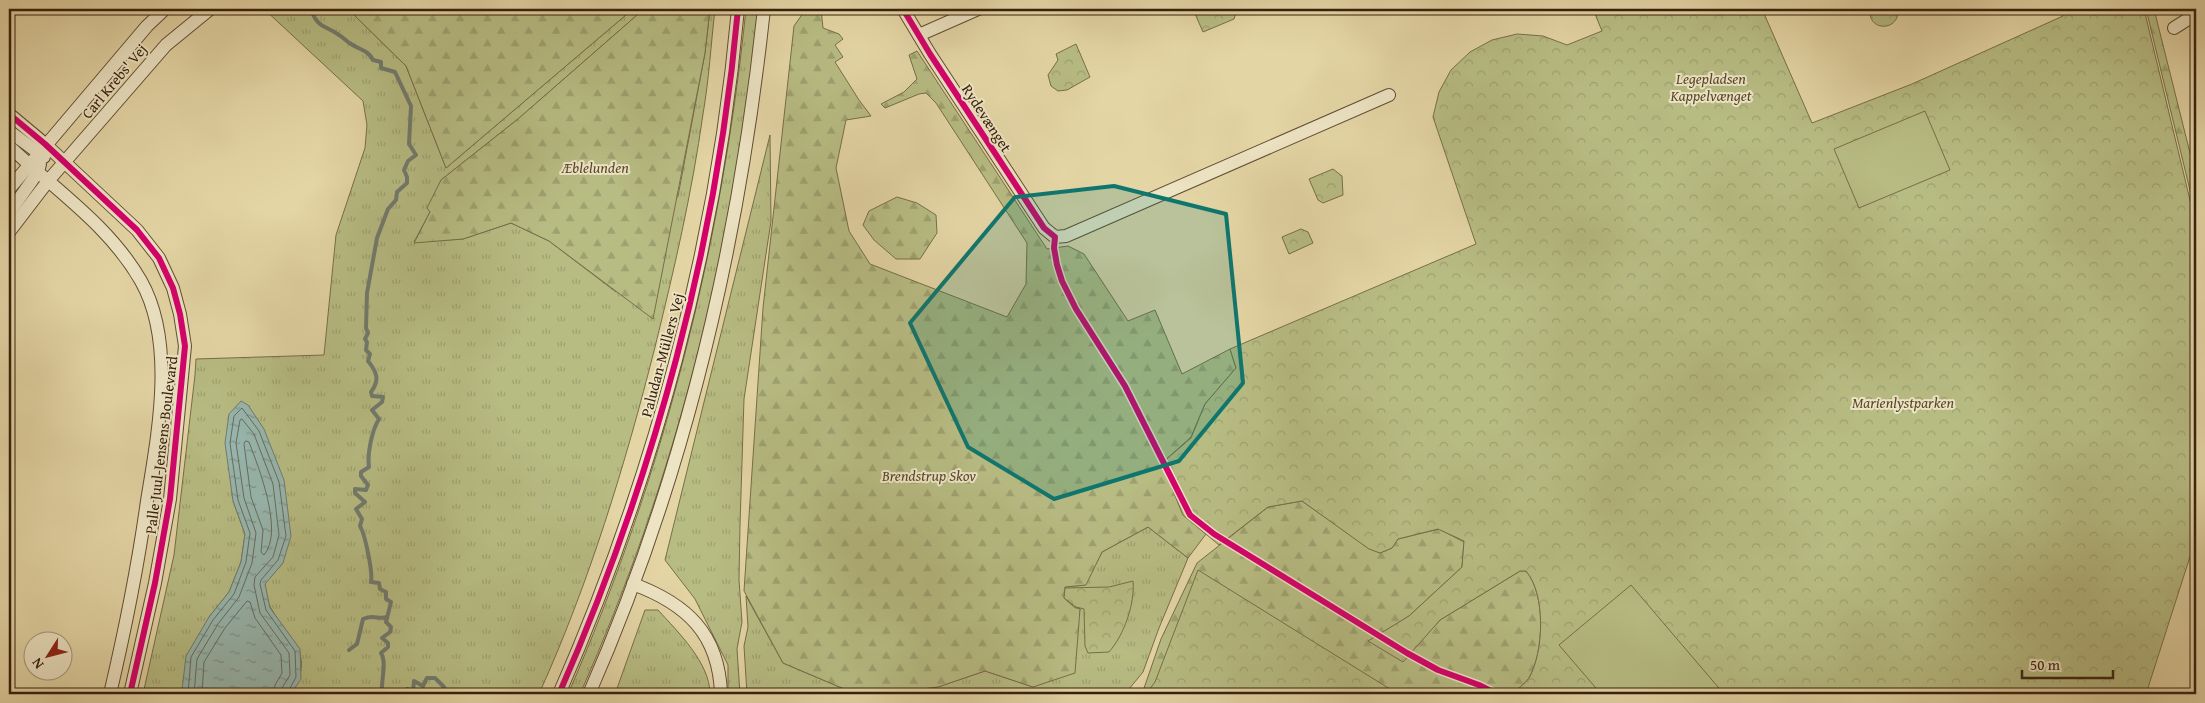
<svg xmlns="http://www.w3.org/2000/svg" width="2205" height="703" viewBox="0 0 2205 703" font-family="'Gentium Book Plus',serif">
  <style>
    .grass { fill: url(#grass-tufts); stroke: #776e48 }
    .forest { fill: url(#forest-firs); stroke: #776e48 }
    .park { fill: url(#park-crowns); stroke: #776e48 }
    .garden { fill: #b7bc83; stroke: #776e48 }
    .water { fill: url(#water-ripples); stroke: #717b6f }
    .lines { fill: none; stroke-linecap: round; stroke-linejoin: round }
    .shore { stroke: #676c5e; stroke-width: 1 }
    .stream { stroke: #717b6f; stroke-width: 4 }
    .minor-casing { stroke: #624d34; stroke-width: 14 }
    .minor { stroke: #ede4c4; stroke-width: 12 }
    .cycleway-casing { stroke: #ede4c4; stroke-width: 9 }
    .cycleway { stroke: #d6006c; stroke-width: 6 }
    .marked { fill: #0f766e; fill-opacity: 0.2; stroke: #0f766e; stroke-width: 4; stroke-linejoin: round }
    .labels { text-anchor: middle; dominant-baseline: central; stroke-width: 4; stroke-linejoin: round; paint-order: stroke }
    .park-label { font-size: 15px; font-style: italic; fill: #57472b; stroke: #ede4c4 }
    .street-label { font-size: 15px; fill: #37200e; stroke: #ede4c4 }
  </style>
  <defs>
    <pattern id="grass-tufts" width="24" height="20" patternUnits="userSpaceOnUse" patternTransform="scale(1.25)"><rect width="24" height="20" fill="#b7bc83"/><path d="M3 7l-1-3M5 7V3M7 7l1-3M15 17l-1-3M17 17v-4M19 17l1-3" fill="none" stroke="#9ea170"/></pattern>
    <pattern id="forest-firs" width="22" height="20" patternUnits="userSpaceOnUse" patternTransform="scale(1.25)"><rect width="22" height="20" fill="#b7bc83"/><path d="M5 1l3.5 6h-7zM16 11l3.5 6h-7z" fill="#9ea170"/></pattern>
    <pattern id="park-crowns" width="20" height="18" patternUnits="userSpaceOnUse" patternTransform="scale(1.25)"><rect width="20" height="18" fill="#b7bc83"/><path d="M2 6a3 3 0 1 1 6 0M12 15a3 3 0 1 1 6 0" fill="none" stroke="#9ea170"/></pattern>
    <pattern id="water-ripples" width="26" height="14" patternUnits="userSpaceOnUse" patternTransform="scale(1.25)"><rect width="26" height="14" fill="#97b7af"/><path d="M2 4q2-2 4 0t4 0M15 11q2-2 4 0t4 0" fill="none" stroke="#7c948d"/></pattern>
  </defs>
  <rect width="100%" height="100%" fill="#e4d5a5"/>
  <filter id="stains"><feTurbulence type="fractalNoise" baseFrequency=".004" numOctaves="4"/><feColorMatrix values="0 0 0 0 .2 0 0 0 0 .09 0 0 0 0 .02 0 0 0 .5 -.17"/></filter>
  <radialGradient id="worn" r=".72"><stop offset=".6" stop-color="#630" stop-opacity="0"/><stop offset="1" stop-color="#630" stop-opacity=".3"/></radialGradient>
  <!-- grass -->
  <g class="grass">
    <path d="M264,9H348L406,66L446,168L633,9H644L518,119L441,180L430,212L414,242L463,239L511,223L549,241L616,292L678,196L705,53L710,9H715C711,44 709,79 703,114C692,193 674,270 655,347C625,466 589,583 539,694H291C316,654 291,642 272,610C267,602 266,592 265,583L283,563L233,501L245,534L241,562L229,592L209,617L182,690L184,694H143L174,555L195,375L196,359L324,355L336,235L365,148L367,125L363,101Z"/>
    <path d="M746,9H758C736,241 675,481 580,694H568C663,477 722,245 746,9Z"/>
    <path d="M770,135L771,221L744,399L740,525L739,580L742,622L737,649L740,694H728V665L695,599L665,560Z"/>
    <path d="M1148,527L1188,558L1159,628L1143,672L1125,694H880L938,687L985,671L1033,687L1078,620L1080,609L1063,598L1064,587L1085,585L1102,552Z"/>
    <path d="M746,596L783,663L856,694H747L744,646L748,627Z"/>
    <path d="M645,610H658C678,632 710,663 710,694H615Z"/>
  </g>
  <!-- forest -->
  <g class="forest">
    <path d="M348,9H633L446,168L406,66Z"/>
    <path d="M644,9H710L705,53L653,319L549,241L511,223L463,239L414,243L430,212L427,208L441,180L518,119Z"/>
    <path d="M806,9H821L823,28L839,34L843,39L835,45L843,57L835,62L859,100L871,116L846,120L836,168L849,231L870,264L1007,317L1026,284L1027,243L936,103L926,93L919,94L885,108L881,104L904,92L917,79L909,55L917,51L1047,249L1068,246L1084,254L1128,321L1155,310L1182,374L1230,349L1236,368L1205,404L1191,437L1162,463L1183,515L1206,534L1188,558L1148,527L1102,552L1086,585L1065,587L1064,598L1074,607L1080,609L1075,673L1033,687L985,671L938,687L880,694H856L783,663L744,591L763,308L794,26Z"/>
    <path d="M2146,9H2154L2196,177V215Z"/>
    <path d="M897,197L917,203L936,215L937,233L920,259H896L874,240L863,225L869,211Z"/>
    <path d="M1302,501L1369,548L1380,553L1392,548L1398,539L1439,529L1464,542L1462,567L1409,616L1369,641L1403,661L1440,620L1520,571H1526C1546,594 1544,652 1529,678C1525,684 1517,689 1512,694H1142L1161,639L1197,563L1268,507Z"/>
  </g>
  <!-- park -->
  <g class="park">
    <path d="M1193,9H1234L1236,13L1234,19L1203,32Z"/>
    <path d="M1593,9H1762L1812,123L1912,84L2063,16L2060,9H2144L2196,225V538L2146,694H1512C1517,689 1525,684 1529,678C1544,652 1546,594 1526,571H1520L1440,620L1403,662L1368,641L1409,616L1462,567L1464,541L1438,529L1398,539L1392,548L1380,553L1369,549L1302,501L1268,507L1219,545L1183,515L1162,463L1191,438L1205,404L1236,368L1230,349L1476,244L1433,117L1439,92L1451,70L1470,52L1492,40L1517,34L1543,36L1567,45L1602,31Z"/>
    <path d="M1870,9H1898C1900,32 1867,32 1870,9Z"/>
    <path d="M1076,44L1090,77L1067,90L1058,91L1051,86L1048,75L1058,60L1056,54Z"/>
    <path d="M1333,169L1342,176L1343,195L1323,203L1318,200L1309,179Z"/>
    <path d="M1301,229L1308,232L1313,243L1289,254L1282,237Z"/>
    <path d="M1198,570L1398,694H1146L1155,682Z"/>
    <path d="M1133,581C1135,604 1124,635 1109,652L1088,653L1085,646L1084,609L1076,607L1064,598L1065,588L1109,587Z"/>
  </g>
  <!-- garden -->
  <g class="garden">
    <path d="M1925,111L1950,170L1859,208L1834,149Z"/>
    <path d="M1631,585L1724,694H1601L1559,645Z"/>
  </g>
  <!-- water -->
  <path class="water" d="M241,401L248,405L264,429L284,480L291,536L283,563L265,584L270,608L300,649L301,679L291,694H184L182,690L186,656L209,617L229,592L241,562L245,534L233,501L225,443L229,414Z"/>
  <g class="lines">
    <!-- shore -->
    <g class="shore">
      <path d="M246,441L249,442C259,468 284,532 264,555L261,552L263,530L251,497L244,444Z"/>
      <path d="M188,694L191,657L213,620L234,594L246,562L250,533L238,500L230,443L234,416L242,408L259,431L279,482L286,536L278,560L261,580L260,584L266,610L295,651L296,677L287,694"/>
      <path d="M194,694L197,659L218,624L239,597L252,563L256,533L244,498L236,443L240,420L242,419L254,434L273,484L279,535L273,557L255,577L254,585L260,613L289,653L290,675L282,688L281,694"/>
      <path d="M202,694L204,662L225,628L247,601L250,602L255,618L281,655L282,673L275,685L274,694"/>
    </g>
    <!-- stream -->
    <g class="stream">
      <path d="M311,9C317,28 325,25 339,35C343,37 347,42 351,44C360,50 368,50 373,60L381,62V68L395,72L411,106L409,144L416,155L408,161L404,170L407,177V183L397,192L396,200L388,209L377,238L367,293L366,328L368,333L365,339L367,342L366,350L370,354L368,361C377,372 380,380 371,392L372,396L383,397L382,402L372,410L379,419C372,430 367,454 369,467L361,472V476L368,485L366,490L355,489V493L365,502L356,509L362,519L360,526C365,534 373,572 371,582L379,583L380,589L386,592V599L391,602L386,622L391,627L390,632L382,638L388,643V647L381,653C387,663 381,680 382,691L386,694"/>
      <path d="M349,650L357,644L363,619C374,614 378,620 387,617"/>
      <path d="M401,694L407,689L413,691L414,681L423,686L427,678H435L444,687L446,694"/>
    </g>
    <defs>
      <g id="minor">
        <path d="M903,9L930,54L1044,228L1055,237L1066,236L1389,95"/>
        <path d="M2174,28L2196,14"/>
        <path d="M919,35L978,9"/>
        <path d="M9,114L45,144L137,230L159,258L173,288L180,314L185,346L170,499L155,583L130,694"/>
        <path d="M9,131L44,157"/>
        <path d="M9,146C54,189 109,225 141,281C176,343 158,433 147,501C138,566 125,630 110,694"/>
        <path d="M9,189L147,26L165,9"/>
        <path d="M9,213L38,172L40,164"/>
        <path d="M9,232L48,181L166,45L210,9"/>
        <path d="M633,584C687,604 719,634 721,694"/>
        <path d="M559,694C654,478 717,244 738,9"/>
        <path d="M589,694C684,478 739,243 764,9"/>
      </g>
    </defs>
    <!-- minor casing -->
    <use href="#minor" class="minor-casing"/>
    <!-- minor -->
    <use href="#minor" class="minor"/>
    <defs>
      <g id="cycleway">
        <path d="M903,9L930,54L1044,228L1055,237L1054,248L1057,265L1062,281L1076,309L1125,386L1190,515L1214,534L1407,653L1438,670L1479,685L1497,694"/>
        <path d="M9,114L45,144L137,230L159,258L173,288L180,314L185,346L170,499L155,583L130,694"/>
        <path d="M559,694C654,478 717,244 738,9"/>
      </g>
    </defs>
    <!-- cycleway casing -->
    <use href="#cycleway" class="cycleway-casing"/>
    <!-- cycleway -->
    <use href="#cycleway" class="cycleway"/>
  </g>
  <!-- marked area -->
  <path class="marked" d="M1114,186L1226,214L1243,383L1179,461L1054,499L968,447L910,323L1015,197Z"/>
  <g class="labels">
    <!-- park labels -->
    <g class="park-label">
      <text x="1711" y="78">Legepladsen<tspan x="1711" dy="17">Kappelvænget</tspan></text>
      <text x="595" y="167">Æblelunden</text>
      <text x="1903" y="402">Marienlystparken</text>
      <text x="929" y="475">Brendstrup Skov</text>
    </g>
    <!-- street labels -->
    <g class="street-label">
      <text transform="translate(114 81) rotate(-50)">Carl Krebs' Vej</text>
      <text transform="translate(987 118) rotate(57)">Rydevænget</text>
      <text transform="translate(662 355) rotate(-75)">Paludan-Müllers Vej</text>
      <text transform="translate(161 445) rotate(-83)">Palle Juul-Jensens Boulevard</text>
    </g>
  </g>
  <!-- margin -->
  <rect width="2205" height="703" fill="none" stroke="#e4d5a5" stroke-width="30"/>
  <rect x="10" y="10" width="2185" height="683" fill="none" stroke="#37200e" stroke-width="2.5"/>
  <rect x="15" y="15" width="2175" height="673" fill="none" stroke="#37200e"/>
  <!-- north arrow -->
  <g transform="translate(48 656) rotate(234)"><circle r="24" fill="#ede4c4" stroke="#a4967b"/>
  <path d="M0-4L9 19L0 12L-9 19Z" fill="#8f2418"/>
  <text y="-8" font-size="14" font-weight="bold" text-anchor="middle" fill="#37200e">N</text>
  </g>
  <!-- scale -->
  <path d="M2022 670v8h91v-8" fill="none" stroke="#37200e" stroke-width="2.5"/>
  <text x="2030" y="670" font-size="15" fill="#37200e" stroke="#ede4c4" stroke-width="4" paint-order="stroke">50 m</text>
  <rect width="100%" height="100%" filter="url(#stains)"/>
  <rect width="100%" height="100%" fill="url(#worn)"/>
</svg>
